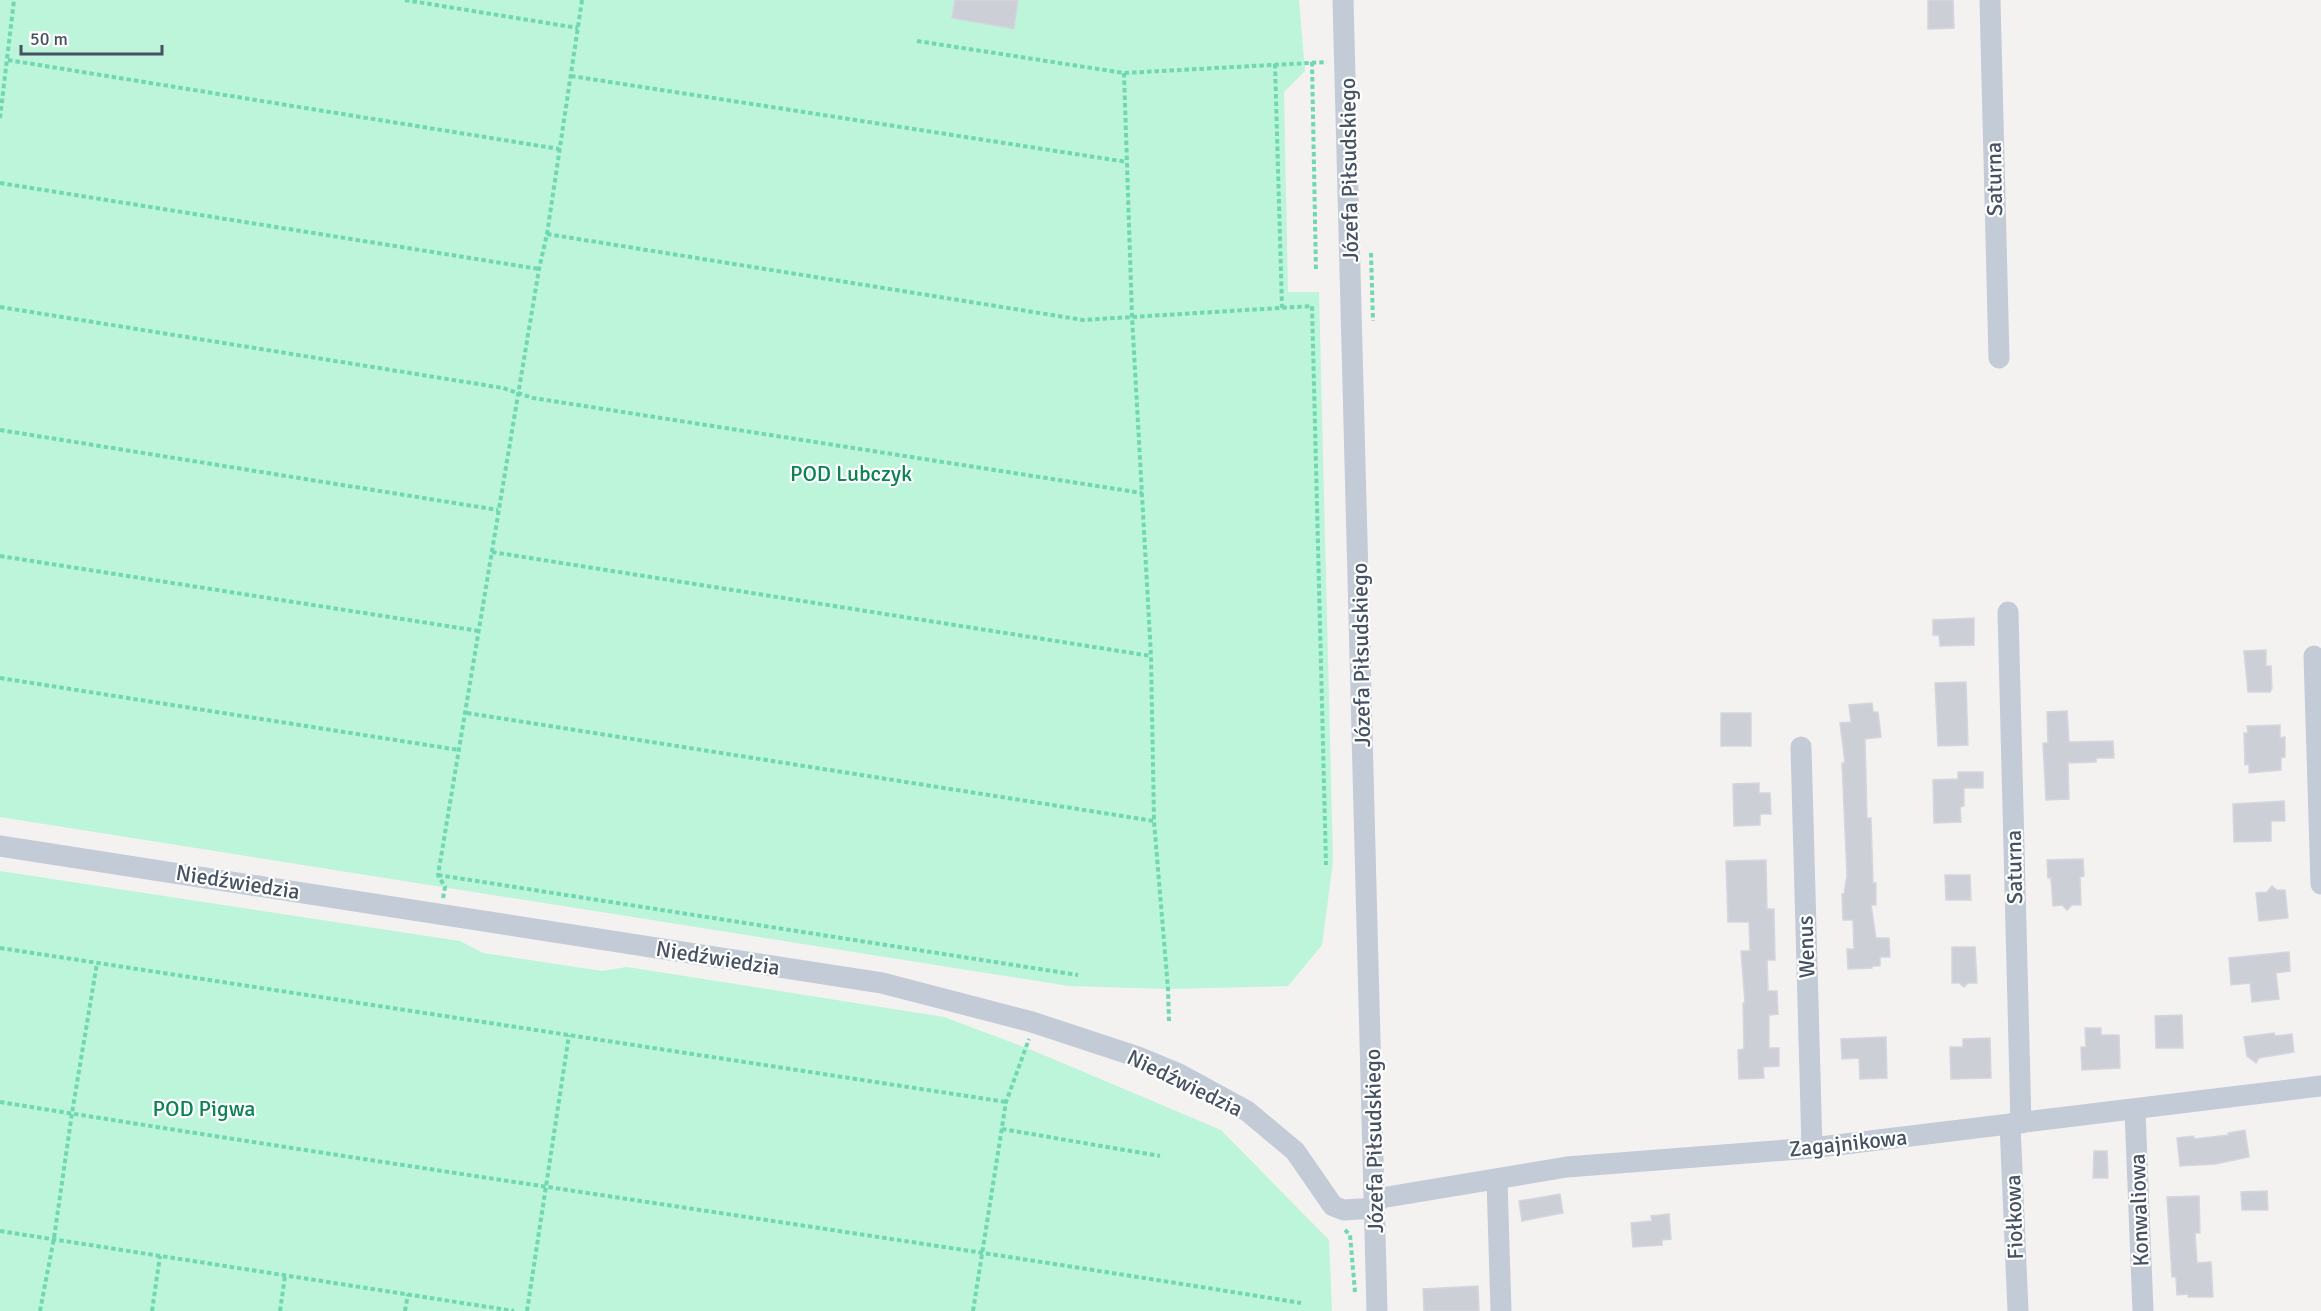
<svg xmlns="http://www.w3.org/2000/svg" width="2321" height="1311" viewBox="0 0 2321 1311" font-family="Signika,sans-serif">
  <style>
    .green { fill: #bcf5d9 }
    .building { fill: #cdcfd7; stroke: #d5d6dd; stroke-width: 1.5 }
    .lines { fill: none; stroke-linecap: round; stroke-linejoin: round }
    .path { stroke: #6fd8b2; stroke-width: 4; stroke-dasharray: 4.5 3; stroke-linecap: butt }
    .minor { stroke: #c3cbd7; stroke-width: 21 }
    .labels { text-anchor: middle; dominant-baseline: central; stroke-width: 4.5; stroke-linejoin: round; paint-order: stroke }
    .street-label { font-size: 22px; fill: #465161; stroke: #fff }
    .park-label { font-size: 22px; fill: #0c8256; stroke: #fff }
  </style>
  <rect width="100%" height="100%" fill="#f4f1f1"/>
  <!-- green -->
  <g class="green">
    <path d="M0,0H1299L1305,71L1284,92L1288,292H1319L1333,862L1322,945L1288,986L1168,989L1069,986L0,817Z"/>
    <path d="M0,871L460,941L483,953L602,971L627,967L944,1017L1027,1048L1221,1130L1329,1240L1332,1311H0Z"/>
  </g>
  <!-- building -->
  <g class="building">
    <path d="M955,0H1018L1014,29L952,18Z"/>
    <path d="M1928,0H1953L1954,28L1928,29Z"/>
    <path d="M1974,618V645L1940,646L1939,635H1933V620Z"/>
    <path d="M2266,650V666H2271L2272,688L2270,692H2248L2244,651Z"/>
    <path d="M1966,682L1968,745L1938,746L1935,683Z"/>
    <path d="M1872,703L1873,712H1878L1881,737L1865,739L1867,818H1871L1873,883H1876V905H1871L1876,938H1889L1890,957H1880V966H1872V968L1848,969L1847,949H1854L1853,920H1843L1842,894H1844L1847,875L1842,763H1845L1840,723L1851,722L1849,705Z"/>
    <path d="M2067,711L2069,742L2113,741L2114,758H2096V762L2068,763L2069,799L2046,800L2043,743H2048L2047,712Z"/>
    <rect x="1721" y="713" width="30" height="33"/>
    <path d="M2280,725V738L2285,737V757L2281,758V770L2249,773V764L2245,765L2244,733H2248L2247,726Z"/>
    <path d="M1958,772H1983V788H1964V806L1960,807L1961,822L1934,823L1933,780L1958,779Z"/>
    <path d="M1759,783V793H1770L1771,814H1760V825L1734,826L1733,784Z"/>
    <path d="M2284,801L2285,821H2271V841L2234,842L2233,804Z"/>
    <path d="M2083,859L2084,876L2080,877L2081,905H2072L2067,910L2062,905L2053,906L2051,878H2048L2047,860Z"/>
    <path d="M1766,860L1767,909H1774L1775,960H1767L1768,991H1777L1778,1014L1769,1015V1048H1779V1066L1763,1067L1764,1078L1739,1079L1738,1050L1744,1049L1743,1003H1745L1741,951H1750L1749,922H1728L1726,861Z"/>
    <path d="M1945,875H1970L1971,900H1946Z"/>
    <path d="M2272,886L2277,890H2285L2288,918L2259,921L2256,893L2267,892Z"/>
    <path d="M1952,947H1975L1977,983H1968L1964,987L1959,983H1952Z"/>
    <path d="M2289,952L2290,971L2276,973L2279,999L2252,1002L2250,983L2231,985L2229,958Z"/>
    <path d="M2182,1015L2183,1048H2156L2155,1016Z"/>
    <path d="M2085,1028H2101V1035H2119L2120,1068L2082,1070L2081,1047H2086Z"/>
    <path d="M2274,1033L2275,1036L2292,1034L2294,1052L2259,1058L2256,1063L2247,1056L2244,1037Z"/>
    <path d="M1886,1037L1887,1078L1860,1079L1859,1058L1842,1059L1841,1039Z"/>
    <path d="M1990,1038L1991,1078L1951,1079L1950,1047H1963V1039Z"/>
    <path d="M2245,1130L2249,1157L2215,1164L2180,1166L2177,1138L2194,1136V1139L2229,1135L2228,1133Z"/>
    <path d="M2094,1151H2107L2108,1178H2093Z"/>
    <path d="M2267,1191L2268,1210H2242L2241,1192Z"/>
    <path d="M1560,1194L1563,1213L1522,1221L1519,1201Z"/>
    <path d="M2199,1196L2200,1233H2195L2197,1263L2211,1262L2213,1297H2188V1294L2177,1295L2176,1277H2172L2167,1197Z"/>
    <path d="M1669,1214L1671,1239L1662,1240V1245L1633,1247L1631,1223L1652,1221L1651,1216Z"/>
    <path d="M1478,1286L1479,1311H1424L1423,1289Z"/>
  </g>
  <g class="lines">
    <!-- path -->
    <g class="path">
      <path d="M405,0L578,28"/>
      <path d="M917,41L1124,73L1327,62"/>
      <path d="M8,60L559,149"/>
      <path d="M1312,62L1316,272"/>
      <path d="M1275,64L1282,308"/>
      <path d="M1124,73L1132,316L1151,656L1154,821L1168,989L1169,1021"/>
      <path d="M571,76L1127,162"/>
      <path d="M0,118L14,0"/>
      <path d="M0,183L539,269"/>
      <path d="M547,234L1083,320L1312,306L1326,865"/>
      <path d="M1371,253L1373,321"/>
      <path d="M0,307L503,388L533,398L1142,493"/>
      <path d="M0,430L498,510"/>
      <path d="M492,552L1151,656"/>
      <path d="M0,556L479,631"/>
      <path d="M0,678L459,750"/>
      <path d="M467,713L1154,821"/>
      <path d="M438,875L1078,975"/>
      <path d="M443,898L445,887L438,875L539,269L547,234L582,0"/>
      <path d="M0,948L1006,1102"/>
      <path d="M0,1102C433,1172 868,1233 1301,1303"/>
      <path d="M1002,1129L1160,1156"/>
      <path d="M1345,1230L1350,1235L1355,1292"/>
      <path d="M0,1231L514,1311"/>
      <path d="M40,1311L54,1238L72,1113L97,963"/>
      <path d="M152,1311L160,1256"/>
      <path d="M280,1311L285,1276"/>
      <path d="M405,1311L408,1294"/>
      <path d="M527,1311L569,1035"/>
      <path d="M973,1311L1006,1102L1029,1039"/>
    </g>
    <!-- minor -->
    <g class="minor">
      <path d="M1343,0L1377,1311"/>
      <path d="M1990,0L1999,358"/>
      <path d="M2008,612L2021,1123"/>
      <path d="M2314,656L2321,884"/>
      <path d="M1801,747L1812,1148"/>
      <path d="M0,846L882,983L1032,1022L1138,1057L1179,1074L1247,1111L1295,1151L1333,1206L1344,1210L1375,1208"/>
      <path d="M2135,1110L2143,1311"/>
      <path d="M2010,1124L2018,1311"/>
      <path d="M1497,1180L1501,1311"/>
      <path d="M1375,1199L1567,1167L1812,1148L2321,1086"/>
    </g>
  </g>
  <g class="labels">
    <!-- street labels -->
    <g class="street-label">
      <text transform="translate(1349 170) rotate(-91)">Józefa Piłsudskiego</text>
      <text transform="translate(1994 179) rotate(-91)">Saturna</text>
      <text transform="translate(1361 655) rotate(-91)">Józefa Piłsudskiego</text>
      <text transform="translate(2014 867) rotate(-91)">Saturna</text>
      <text transform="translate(238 882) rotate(9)">Niedźwiedzia</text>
      <text transform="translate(1806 947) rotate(-92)">Wenus</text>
      <text transform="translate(718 958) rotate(9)">Niedźwiedzia</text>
      <text transform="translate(1185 1083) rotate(26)">Niedźwiedzia</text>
      <text transform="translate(1374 1141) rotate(-91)">Józefa Piłsudskiego</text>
      <text transform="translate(1848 1143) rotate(-6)">Zagajnikowa</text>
      <text transform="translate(2139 1210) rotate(-92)">Konwaliowa</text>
      <text transform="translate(2014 1217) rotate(-92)">Fiołkowa</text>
    </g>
    <!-- park labels -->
    <g class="park-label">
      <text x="851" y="473">POD Lubczyk</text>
      <text x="204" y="1108">POD Pigwa</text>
    </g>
  </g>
  <!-- scale -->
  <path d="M21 45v9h141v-9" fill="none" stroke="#465161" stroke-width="3"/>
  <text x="30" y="45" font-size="18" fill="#465161" stroke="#ffffff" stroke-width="4.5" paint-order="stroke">50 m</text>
</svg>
